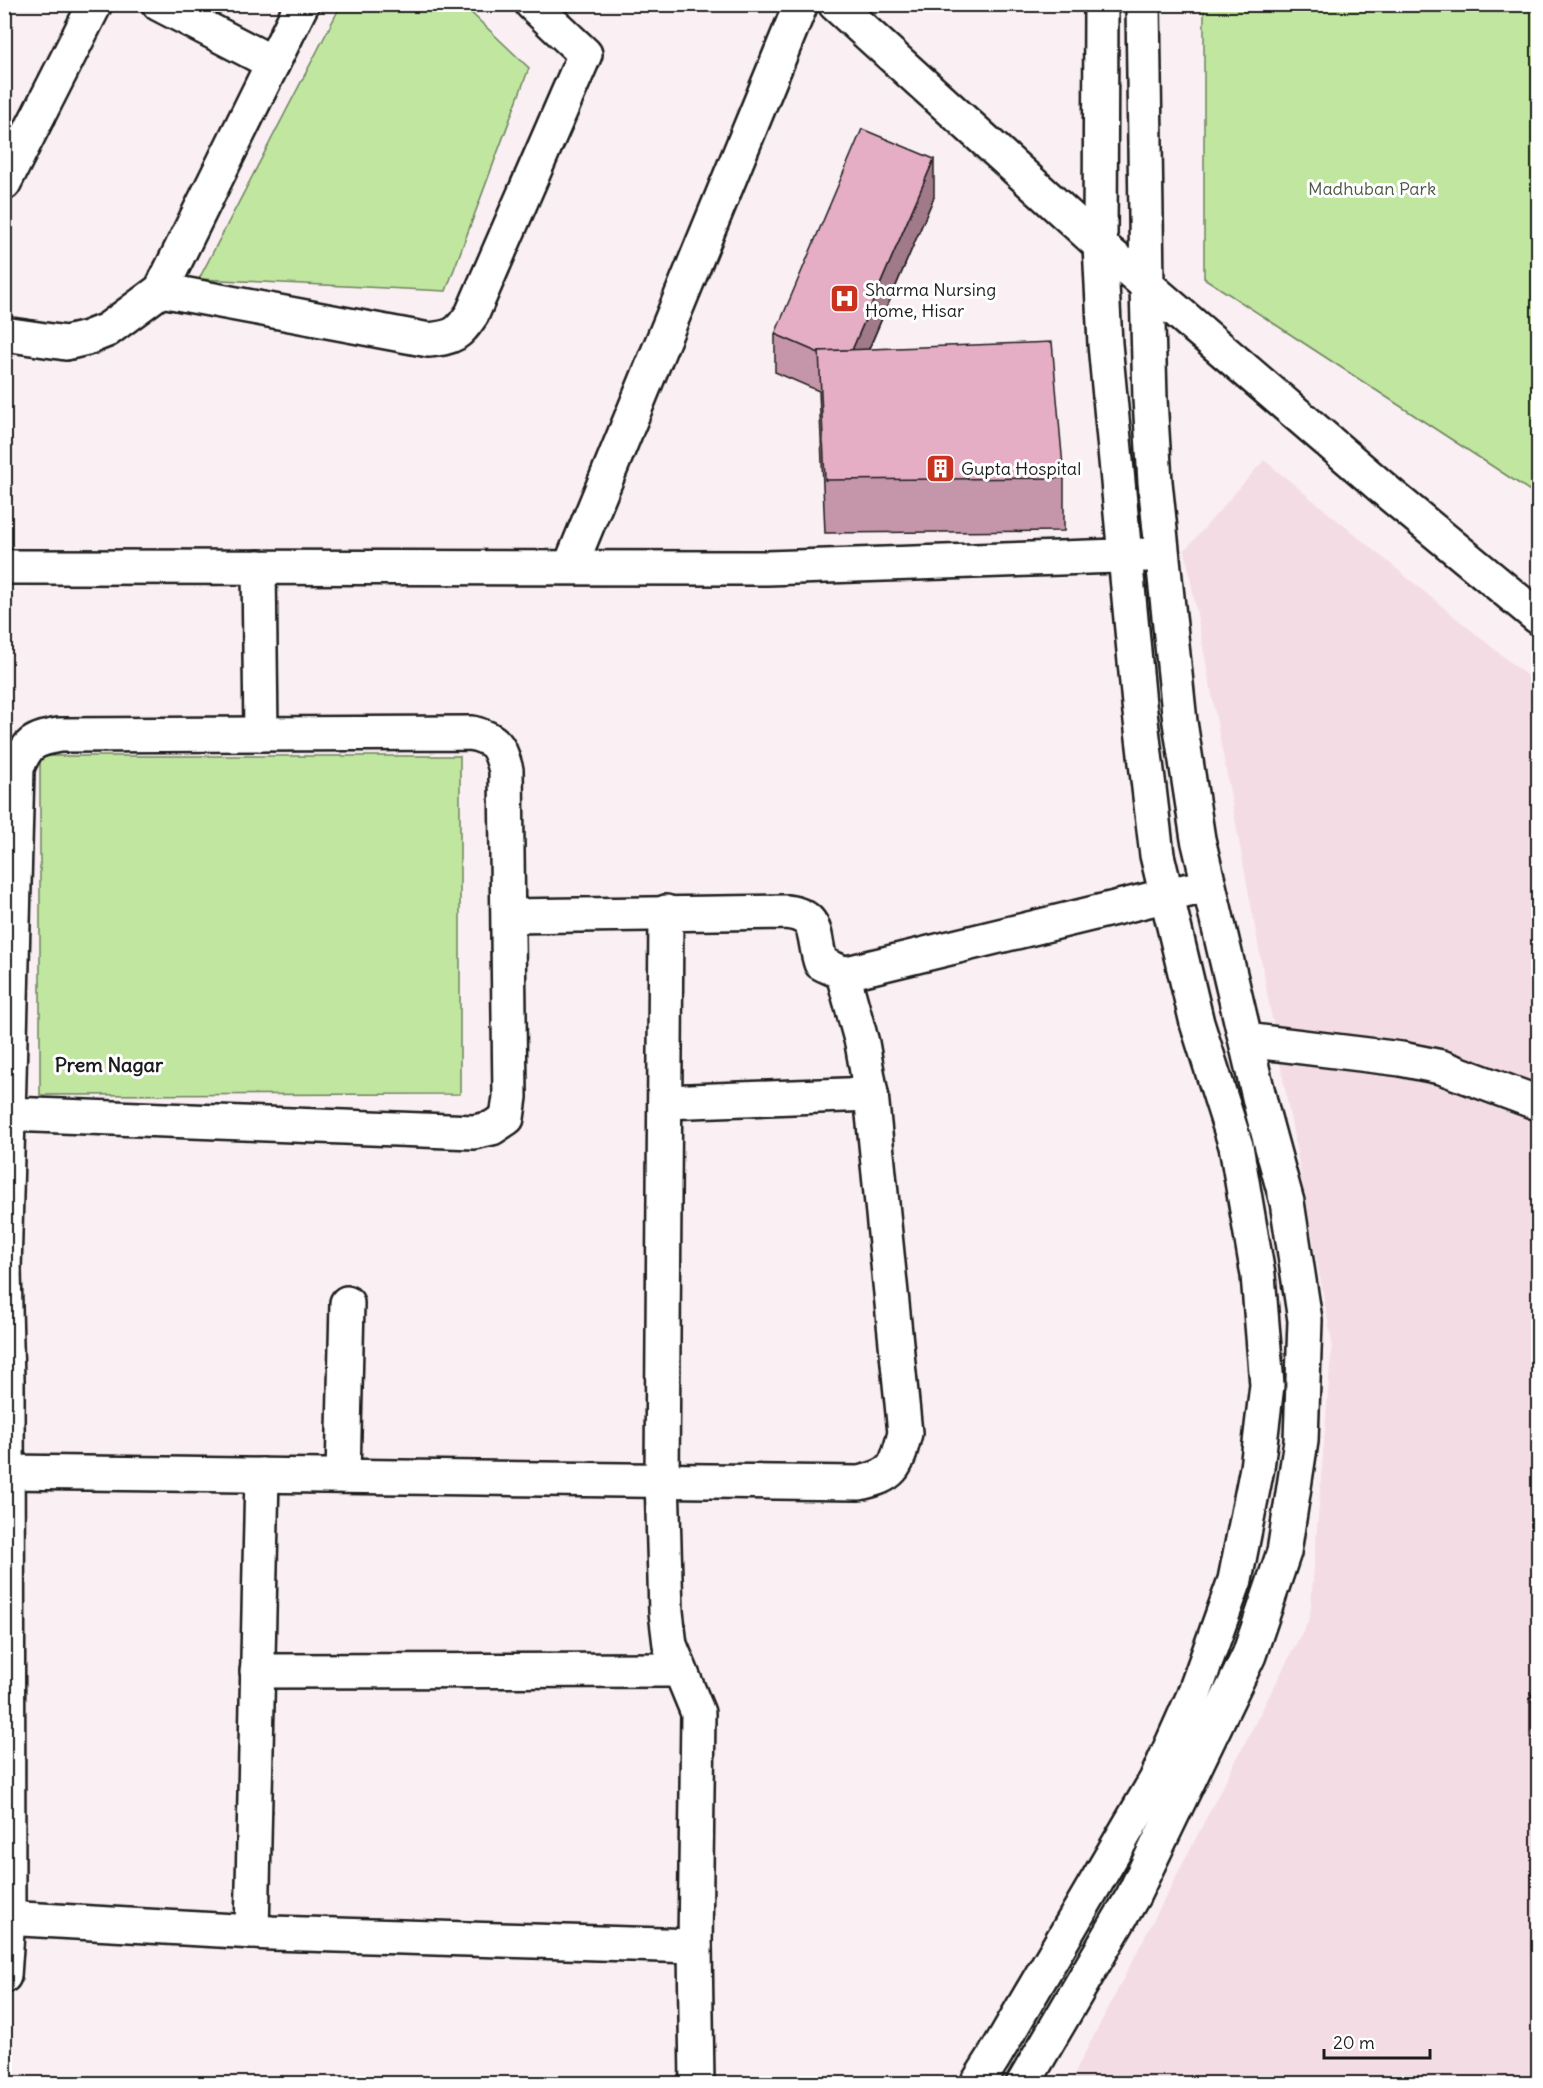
<svg xmlns="http://www.w3.org/2000/svg" width="1543" height="2088" viewBox="0 0 1543 2088" font-family="Delius,sans-serif">
  <style>
    .built { fill: #f4dce5 }
    .green { fill: #c0e6a0; stroke: #6e815e; stroke-width: 1.5 }
    .lines { fill: none; stroke-linecap: round; stroke-linejoin: round }
    .minor-casing { stroke: #1c1c1c; stroke-width: 38 }
    .minor { stroke: #fff; stroke-width: 33 }
    .wall { fill: #c596a9; stroke: #1c1c1c; stroke-width: 1.5 }
    .shaded-wall { fill: #a07a89; stroke: #1c1c1c; stroke-width: 1.5 }
    .building { fill: #e5aec4; stroke: #1c1c1c; stroke-width: 1.5 }
    .labels { text-anchor: middle; dominant-baseline: central; stroke-width: 6; stroke-linejoin: round; paint-order: stroke }
    .park-label { font-size: 18px; fill: #4d5944; stroke: #fff }
    .poi-label { font-size: 18px; fill: #1c1c1c; stroke: #fff; text-anchor: start }
    .neighbourhood-label { font-size: 20px; font-weight: bold; fill: #1c1c1c; stroke: #fff }
  </style>
  <rect width="100%" height="100%" fill="#faeff3"/>
  <filter id="ink" filterUnits="userSpaceOnUse"><feTurbulence type="fractalNoise" baseFrequency=".0167" numOctaves="2"/><feDisplacementMap in="SourceGraphic" scale="12" xChannelSelector="R" yChannelSelector="G"/><feConvolveMatrix kernelMatrix="1 2 1 2 8 2 1 2 1" color-interpolation-filters="sRGB"/></filter>
  <g filter="url(#ink)">
    <!-- built -->
    <path class="built" d="M1264,460L1538,685V2083L1069,2084L1310,1617L1332,1342L1185,550Z"/>
    <!-- green -->
    <g class="green">
      <path d="M341,5H463L529,68L446,291L199,279Z"/>
      <path d="M1204,5H1538V496L1204,278Z"/>
      <path d="M40,756H460V1094L40,1095Z"/>
    </g>
    <g class="lines">
      <defs>
        <g id="minor">
          <path d="M159,4L273,63"/>
          <path d="M835,4L1100,245L1392,496L1538,617"/>
          <path d="M4,183L95,4"/>
          <path d="M161,290L429,340C454,337 458,335 472,314L585,54L532,4"/>
          <path d="M4,334L66,343L87,338L107,330L161,290L302,4"/>
          <path d="M4,567L767,568L1147,555"/>
          <path d="M259,567L261,734"/>
          <path d="M570,567L801,4"/>
          <path d="M666,912L662,1479L666,1612L670,1645L698,1713L695,1946L697,2084"/>
          <path d="M843,974L1189,890"/>
          <path d="M1246,1040L1401,1059L1441,1067L1538,1103"/>
          <path d="M665,1102L871,1094"/>
          <path d="M4,1271L17,768C27,743 33,740 59,735L472,733C497,740 499,745 506,770L510,1097L507,1118L492,1128L474,1132L9,1114"/>
          <path d="M4,1271L7,1380L8,1918L4,1976"/>
          <path d="M7,1472L859,1483C896,1475 896,1467 905,1433L871,1094L862,1043L843,974C836,968 829,968 821,963C812,937 821,916 786,912L509,916"/>
          <path d="M343,1475L347,1303"/>
          <path d="M257,1671L680,1670"/>
          <path d="M4,1918L272,1933L695,1946"/>
          <path d="M252,1932L262,1475"/>
          <path d="M977,2084L994,2057L1156,1780L1193,1697L1235,1580L1257,1468L1267,1385L1258,1275L1236,1146L1197,1023L1157,855L1139,704L1105,344L1100,245L1101,4"/>
          <path d="M1023,2084L1133,1896L1249,1655L1284,1552L1301,1441L1305,1320L1287,1202L1263,1114L1198,839L1180,722L1155,482L1150,399L1147,286L1143,4"/>
        </g>
      </defs>
      <!-- minor casing -->
      <use href="#minor" class="minor-casing"/>
      <!-- minor -->
      <use href="#minor" class="minor"/>
    </g>
    <!-- wall -->
    <g class="wall">
      <path d="M934,197L869,349L1064,478V531L825,533L819,391L775,372V334Z"/>
      <path d="M1539,1679V1741L1530,1737V1699Z"/>
    </g>
    <!-- shaded-wall -->
    <path class="shaded-wall" d="M934,159V197L846,402V364Z"/>
    <!-- building -->
    <g class="building">
      <path d="M862,129L934,159L852,350L819,351V353L775,334Z"/>
      <path d="M1052,342L1064,478L825,480L819,351Z"/>
      <path d="M1539,1679V1703L1530,1699Z"/>
    </g>
  </g>
  <!-- icons -->
  <defs>
    <symbol id="hospital-square" viewBox="-11 -11 22 22"><rect x="-9" y="-9" width="18" height="18" rx="4" fill="#c8321e" stroke="#fff"/><path d="M-5-5h3v3.5h4V-5h3V5h-3V1.5h-4V5h-3Z" fill="#fff"/></symbol>
    <symbol id="building-square" viewBox="-11 -11 22 22"><rect x="-9" y="-9" width="18" height="18" rx="4" fill="#c8321e" stroke="#fff"/><path d="M-4-6H4V6H1V3H-1V6H-4ZM-2.5-4.3h1.7v1.8h-1.7ZM.8-4.3h1.7v1.8H.8ZM-2.5-1h1.7V.8h-1.7ZM.8-1h1.7V.8H.8Z" fill="#fff"/></symbol>
  </defs>
  <g fill-rule="evenodd">
    <use href="#hospital-square" x="828" y="282" width="33" height="33"/>
    <use href="#building-square" x="924" y="452" width="33" height="33"/>
  </g>
  <g class="labels">
    <!-- park labels -->
    <g class="park-label">
      <text x="1372" y="188">Madhuban Park</text>
    </g>
    <!-- poi labels -->
    <g class="poi-label">
      <text x="865" y="289">Sharma Nursing<tspan x="865" dy="21">Home, Hisar</tspan></text>
      <text x="961" y="468">Gupta Hospital</text>
    </g>
    <!-- neighbourhood labels -->
    <g class="neighbourhood-label">
      <text x="109" y="1064">Prem Nagar</text>
    </g>
  </g>
  <!-- margin -->
  <rect width="1543" height="2088" fill="none" stroke="#fff" stroke-width="24"/>
  <rect x="12" y="12" width="1519" height="2064" fill="none" stroke="#1c1c1c" stroke-width="2" filter="url(#ink)"/>
  <!-- scale -->
  <path d="M1324 2049v9h106v-9" fill="none" stroke="#1c1c1c" stroke-width="3"/>
  <text x="1333" y="2049" font-size="18" fill="#1c1c1c" stroke="#ffffff" stroke-width="4.5" paint-order="stroke">20 m</text>
</svg>
